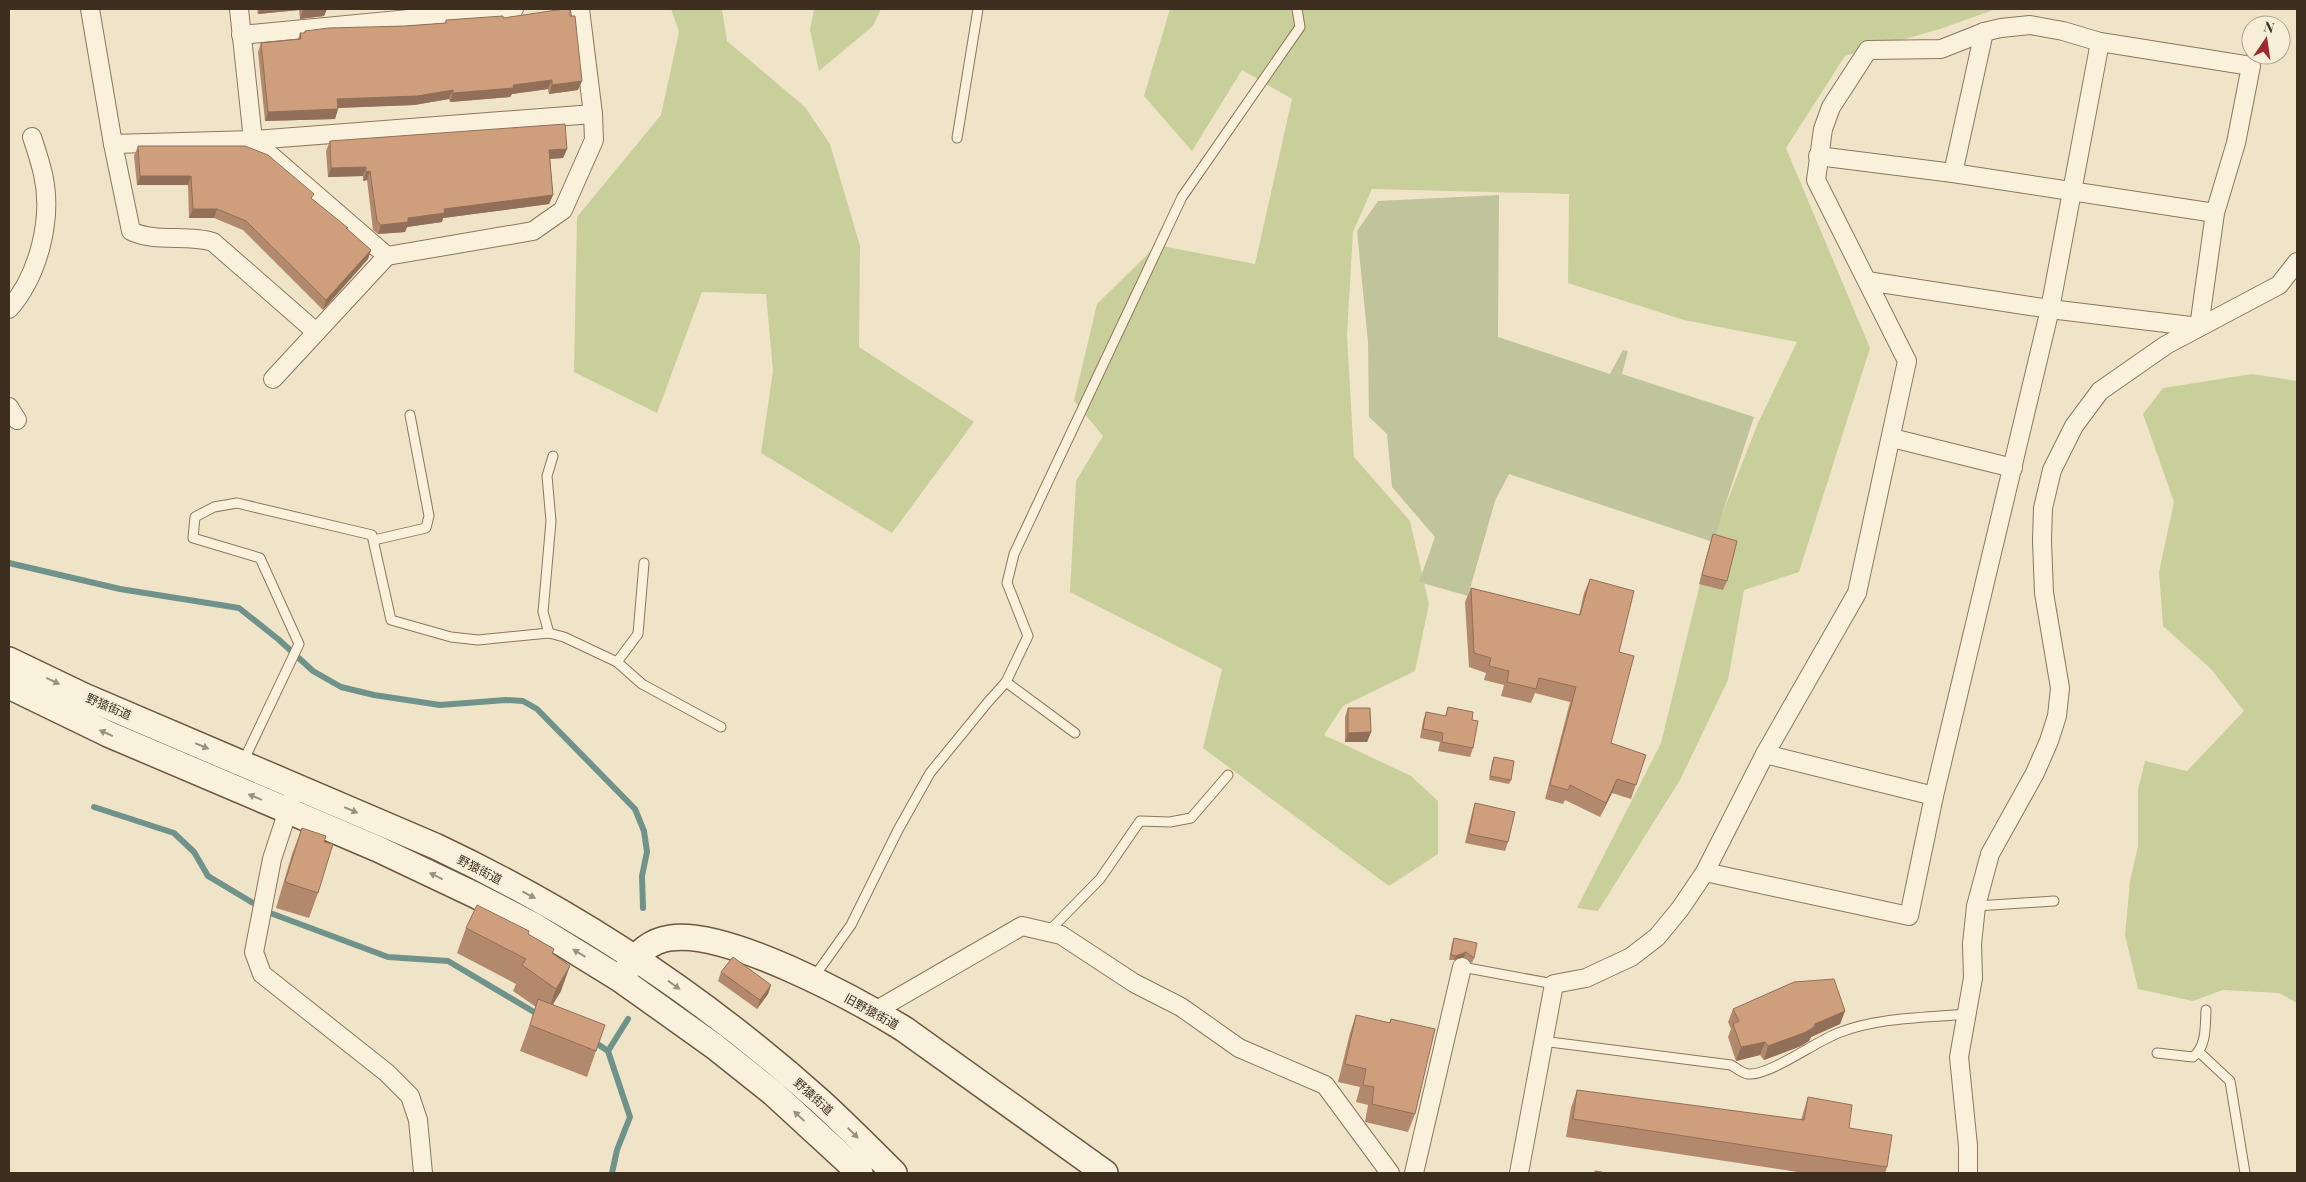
<svg xmlns="http://www.w3.org/2000/svg" width="2306" height="1182" viewBox="0 0 2306 1182" font-family="'Playfair Display','Noto Sans JP',serif">
  <style>
    .green { fill: #c9cf9b }
    .cemetery { fill: #bfc49a }
    .lines { fill: none; stroke-linecap: round; stroke-linejoin: round }
    .stream { stroke: #6f938a; stroke-width: 6 }
    .lane-casing { stroke: #8d765c; stroke-width: 11 }
    .street-casing { stroke: #8d765c; stroke-width: 20 }
    .secondary-casing { stroke: #6f573f; stroke-width: 28 }
    .lane { stroke: #faf1dc; stroke-width: 9 }
    .street { stroke: #faf1dc; stroke-width: 18 }
    .secondary { stroke: #faf1dc; stroke-width: 25 }
    .wall { fill: #b2896c }
    .shaded-wall { fill: #916f58 }
    .building { fill: #cf9f7d; stroke: #916f58 }
    .oneway { fill: #9c907e }
    .labels { text-anchor: middle; dominant-baseline: central; stroke-width: 5; stroke-linejoin: round; paint-order: stroke }
    .street-label { font-size: 12px; fill: #3d2e20; stroke: #f7eed8 }
  </style>
  <rect width="100%" height="100%" fill="#f0e4c8"/>
  <!-- green -->
  <g class="green">
    <path d="M671,9H722L727,41L805,107L830,144L860,246L859,347L974,422L892,533L761,453L773,371L766,294L702,292L657,413L574,372L577,217L661,115L679,32Z"/>
    <path d="M814,9H881L873,26L819,71L810,30Z"/>
    <path d="M1170,9H1996L1940,29L1845,56L1786,148L1870,348L1799,572L1744,590L1728,680L1680,780L1598,911L1577,908L1661,743L1709,547L1758,423L1797,342L1684,320L1568,283L1569,194L1372,189L1353,232L1347,335L1354,457L1410,521L1429,604L1415,671L1343,706L1324,735L1411,776L1438,801V854L1389,886L1203,748L1222,669L1070,592L1076,481L1103,436L1074,401L1097,304L1157,245L1255,264L1292,99L1242,70L1192,151L1144,96Z"/>
    <path d="M2252,374L2297,381V1003L2279,993L2223,990L2193,1001L2138,989L2125,935L2130,881L2138,846V790L2145,761L2187,771L2244,711L2211,669L2163,626L2159,572L2174,502L2143,414L2163,388Z"/>
  </g>
  <!-- cemetery -->
  <path class="cemetery" d="M1499,195L1498,337L1610,374L1623,350L1628,351L1622,374L1754,417L1713,542L1509,474L1495,501L1468,596L1419,582L1435,537L1392,487L1387,434L1369,417L1368,342L1357,231L1378,201Z"/>
  <g class="lines">
    <!-- stream -->
    <g class="stream">
      <path d="M9,563L120,589L239,608L278,639L313,671L341,687L374,695L440,705L506,700L523,701L537,709L635,809L644,831L647,852L642,876L643,908"/>
      <path d="M94,807L174,833L194,852L208,876L253,903"/>
      <path d="M273,914L388,957L448,961L539,1015"/>
      <path d="M593,1041L608,1051"/>
      <path d="M612,1173L617,1150L630,1117L608,1051L628,1019"/>
    </g>
    <defs>
      <g id="lane">
        <path d="M957,138L978,9"/>
        <path d="M374,540L426,528L429,516L410,415"/>
        <path d="M549,633L543,612L551,521L547,476L553,456"/>
        <path d="M617,662L638,634L644,563"/>
        <path d="M1006,682L1075,733"/>
        <path d="M243,762L299,644L260,558L193,538L195,517L214,507L237,503L372,535L391,620L451,637L478,640L549,633L564,637L617,662L642,684L721,727"/>
        <path d="M1976,906L2054,901"/>
        <path d="M1049,931L1100,879L1140,821L1170,822L1191,818L1228,775"/>
        <path d="M1462,967L1554,984"/>
        <path d="M814,977L851,925L898,830L930,773L988,702L1006,682L1028,636L1007,583L1014,554L1182,197L1300,27L1297,9"/>
        <path d="M1542,1041L1731,1065C1736,1068 1742,1073 1748,1074C1769,1076 1815,1042 1838,1033C1878,1017 1925,1018 1967,1014"/>
        <path d="M2199,1052L2230,1081L2245,1173"/>
        <path d="M2157,1053L2193,1057C2207,1046 2205,1026 2206,1010"/>
      </g>
      <g id="street">
        <path d="M90,9L113,144L253,140L593,114"/>
        <path d="M239,9L253,140L387,256L533,231L563,210L594,140L593,114L580,9"/>
        <path d="M241,35L514,9"/>
        <path d="M113,144L131,231C155,243 187,234 213,242L316,332"/>
        <path d="M1818,156L1953,173L2215,213"/>
        <path d="M1953,173L1984,32"/>
        <path d="M9,309C39,275 53,218 43,174C40,161 36,149 32,137"/>
        <path d="M273,379L387,256"/>
        <path d="M9,407L17,420"/>
        <path d="M1892,438L2013,468"/>
        <path d="M1765,754L1934,796"/>
        <path d="M291,801L272,859L254,952L262,974L387,1073L410,1096L418,1120L423,1173"/>
        <path d="M1705,872L1909,916L1934,796L2050,309L2100,42"/>
        <path d="M875,1011L1022,926L1061,935L1134,983L1181,1007L1239,1048L1325,1085L1390,1173"/>
        <path d="M1414,1173L1462,967"/>
        <path d="M1519,1173L1554,984L1586,978L1631,957L1657,937L1680,909L1705,872L1765,754L1857,593L1907,361L1816,180L1823,129L1831,107L1868,50L1941,49L1984,32L2001,28L2030,25L2063,31L2100,42L2251,66L2236,143L2215,213L2199,327L2050,309L1867,281"/>
        <path d="M1968,1173V1146L1959,1057L1973,978L1972,944L1976,906L1990,854L2035,773L2049,741L2057,716L2060,688L2044,593L2042,541L2043,508L2052,470L2074,426L2100,391L2166,345L2279,285L2297,262"/>
      </g>
      <g id="secondary">
        <path d="M9,660L84,696L435,846C575,912 705,998 821,1102C846,1125 870,1149 894,1173"/>
        <path d="M9,686L108,734L378,849L475,895L531,924L620,979L714,1046L773,1093L860,1173"/>
        <path d="M626,971C636,954 650,941 670,938C726,929 854,998 904,1029L1105,1173"/>
      </g>
    </defs>
    <!-- lane casing -->
    <use href="#lane" class="lane-casing"/>
    <!-- street casing -->
    <use href="#street" class="street-casing"/>
    <!-- secondary casing -->
    <use href="#secondary" class="secondary-casing"/>
    <!-- lane -->
    <use href="#lane" class="lane"/>
    <!-- street -->
    <use href="#street" class="street"/>
    <!-- secondary -->
    <use href="#secondary" class="secondary"/>
  </g>
  <!-- wall -->
  <g class="wall">
    <path d="M257,9H327L324,16L300,19L299,10L258,14Z"/>
    <path d="M570,16L578,90L549,94L548,89L512,94L510,97L450,102L449,99L414,105L338,108L335,119L265,121L258,52L261,43L298,39L300,33H304L305,31L405,26L445,23L446,20Z"/>
    <path d="M330,141L567,149L563,158L550,159L553,195L549,204L443,218L442,222L407,227L405,232L378,234L373,230L367,180L363,181V176L328,177L326,151Z"/>
    <path d="M138,146L312,199L371,250L368,259L323,310L243,230L214,218H189L188,185H137L134,156Z"/>
    <path d="M1713,534L1727,581L1723,590L1699,584L1710,543Z"/>
    <path d="M1590,579L1619,652L1611,743L1646,755L1631,799L1612,793L1600,817L1565,800L1563,804L1545,799L1570,702L1535,693L1531,703L1501,696L1504,685L1484,680L1486,673L1469,667L1465,602L1471,588L1579,615L1584,593Z"/>
    <path d="M1448,707L1472,720L1473,748L1470,757L1438,751L1440,742L1420,738L1423,721L1426,712L1445,716Z"/>
    <path d="M1348,708L1371,732L1367,742H1345V717Z"/>
    <path d="M1494,757L1511,780L1509,784L1489,780L1492,762Z"/>
    <path d="M1475,803L1508,842L1505,851L1465,843L1472,813Z"/>
    <path d="M302,828L324,842L318,893L309,918L276,908L292,854Z"/>
    <path d="M466,928L528,934L554,949L552,954L561,991L553,1004L596,1051L587,1077L520,1051L536,1007L513,991L516,984L457,953Z"/>
    <path d="M1454,938L1474,958L1472,963L1464,957L1454,960H1449L1452,943Z"/>
    <path d="M721,972L771,985L768,994L757,1009L718,981Z"/>
    <path d="M1733,1009L1845,1011L1840,1024L1811,1037L1809,1041L1801,1046L1764,1060L1760,1055L1736,1061L1728,1037L1731,1029L1728,1022Z"/>
    <path d="M1356,1015L1389,1023L1391,1019L1415,1114L1408,1132L1365,1122L1368,1105L1356,1102L1360,1087L1338,1082L1350,1033Z"/>
    <path d="M1577,1090L1801,1120L1808,1097L1887,1167L1885,1173H1804L1566,1137L1571,1108Z"/>
  </g>
  <!-- shaded-wall -->
  <g class="shaded-wall">
    <path d="M260,9H300L299,10L258,14Z"/>
    <path d="M312,9H327L324,16L300,19L303,10Z"/>
    <path d="M552,80L548,89L512,94L510,97L450,102L453,93Z"/>
    <path d="M582,81L578,90L549,94L552,85Z"/>
    <path d="M453,90L449,99L414,105L334,108L337,99Z"/>
    <path d="M338,109L335,119L265,121L268,112Z"/>
    <path d="M567,149L563,158L546,159L549,150Z"/>
    <path d="M366,167L363,176L328,177L331,168Z"/>
    <path d="M370,171L367,180L363,181L366,172Z"/>
    <path d="M140,176H191L188,185H137Z"/>
    <path d="M553,195L549,204L443,218L442,222L407,227L405,232L378,234L381,225L444,209Z"/>
    <path d="M193,209H217L214,218H189Z"/>
    <path d="M371,250L368,259L323,310L326,300Z"/>
    <path d="M1371,732L1367,742H1345L1348,733Z"/>
    <path d="M1617,779L1612,793L1600,817L1606,803Z"/>
    <path d="M1466,952L1464,957L1454,960L1456,956Z"/>
    <path d="M570,966L561,991L547,1014L556,989Z"/>
    <path d="M771,985L768,994L757,1009L760,1000Z"/>
    <path d="M1845,1011L1840,1024L1811,1037L1809,1041L1801,1046L1764,1060L1768,1046L1815,1024Z"/>
    <path d="M1765,1042L1760,1055L1736,1061L1741,1047Z"/>
  </g>
  <!-- building -->
  <g class="building">
    <path d="M564,9H570V16H575L582,81L552,85V80L513,85L514,88L453,93V90L417,96L337,99L338,109L268,112L261,43L301,39L300,33H305V31L329,28L405,26L446,23V20L503,16V18Z"/>
    <path d="M565,124L567,149L549,150L553,195L444,209L445,213L408,218V222L381,225L377,221L370,171L366,172V167L331,168L330,141Z"/>
    <path d="M138,146H245L268,155L314,194L311,198L348,228H346L371,250L326,300L246,221L217,209H193L191,176H140Z"/>
    <path d="M1713,534L1737,541L1727,581L1702,575Z"/>
    <path d="M1590,579L1634,591L1619,652L1634,656L1611,743L1646,755L1636,785L1617,779L1606,803L1570,785L1568,790L1550,785L1576,687L1539,678L1536,689L1507,682L1509,671L1489,666L1491,658L1474,653L1471,588L1580,615Z"/>
    <path d="M1448,707L1473,712L1472,720L1478,721L1473,748L1442,742L1443,733L1423,729L1426,712L1446,716Z"/>
    <path d="M1348,708H1370L1371,732L1348,733Z"/>
    <path d="M1494,757L1514,761L1511,780L1490,776Z"/>
    <path d="M1475,803L1515,812L1508,842L1469,834Z"/>
    <path d="M302,828L326,836L324,842L333,844L318,893L285,882Z"/>
    <path d="M477,905L529,931L528,934L554,949L552,953L570,966L556,989L522,965L526,959L466,928Z"/>
    <path d="M1454,938L1477,943L1474,958L1466,952L1456,956L1451,955Z"/>
    <path d="M733,957L771,985L760,1000L721,972Z"/>
    <path d="M1834,979L1845,1011L1815,1024L1814,1027L1806,1032L1768,1046L1765,1042L1741,1047L1733,1024L1739,1021L1733,1009L1794,982Z"/>
    <path d="M538,999L605,1025L596,1051L530,1025Z"/>
    <path d="M1356,1015L1390,1023L1391,1019L1435,1029L1415,1114L1372,1104L1374,1087L1363,1085L1366,1069L1345,1064Z"/>
    <path d="M1577,1090L1804,1120L1808,1097L1852,1105L1849,1128L1892,1135L1887,1167L1573,1119Z"/>
    <path d="M1596,1171L1606,1173H1593Z"/>
  </g>
  <!-- one-way arrows -->
  <defs><path id="oneway-solid" d="M-6-.8H1V-3.2L6.5 0L1 3.2V.8H-6Z" transform="scale(1.25)"/></defs>
  <g class="oneway">
    <use href="#oneway-solid" transform="translate(53 681) rotate(25)"/>
    <use href="#oneway-solid" transform="translate(106 733) rotate(-156)"/>
    <use href="#oneway-solid" transform="translate(202 746) rotate(23)"/>
    <use href="#oneway-solid" transform="translate(255 797) rotate(-157)"/>
    <use href="#oneway-solid" transform="translate(351 810) rotate(23)"/>
    <use href="#oneway-solid" transform="translate(436 876) rotate(-154)"/>
    <use href="#oneway-solid" transform="translate(529 895) rotate(28)"/>
    <use href="#oneway-solid" transform="translate(579 953) rotate(-149)"/>
    <use href="#oneway-solid" transform="translate(674 985) rotate(36)"/>
    <use href="#oneway-solid" transform="translate(799 1116) rotate(-137)"/>
    <use href="#oneway-solid" transform="translate(853 1133) rotate(45)"/>
  </g>
  <g class="labels">
    <!-- street labels -->
    <g class="street-label">
      <text transform="translate(109 706) rotate(23)">野猿街道</text>
      <text transform="translate(480 869) rotate(27)">野猿街道</text>
      <text transform="translate(872 1011) rotate(29)">旧野猿街道</text>
      <text transform="translate(814 1096) rotate(42)">野猿街道</text>
    </g>
  </g>
  <!-- border -->
  <rect width="2306" height="1182" fill="none" stroke="#3d2e20" stroke-width="20"/>
  <!-- north arrow -->
  <g transform="translate(2266 40) rotate(13)"><circle r="24" fill="#f7eed8" stroke="#ada18e"/>
  <path d="M0-4L9 19L0 12L-9 19Z" fill="#9e2a2b"/>
  <text y="-8" font-size="14" font-weight="bold" text-anchor="middle" fill="#3d2e20">N</text>
  </g>
</svg>
